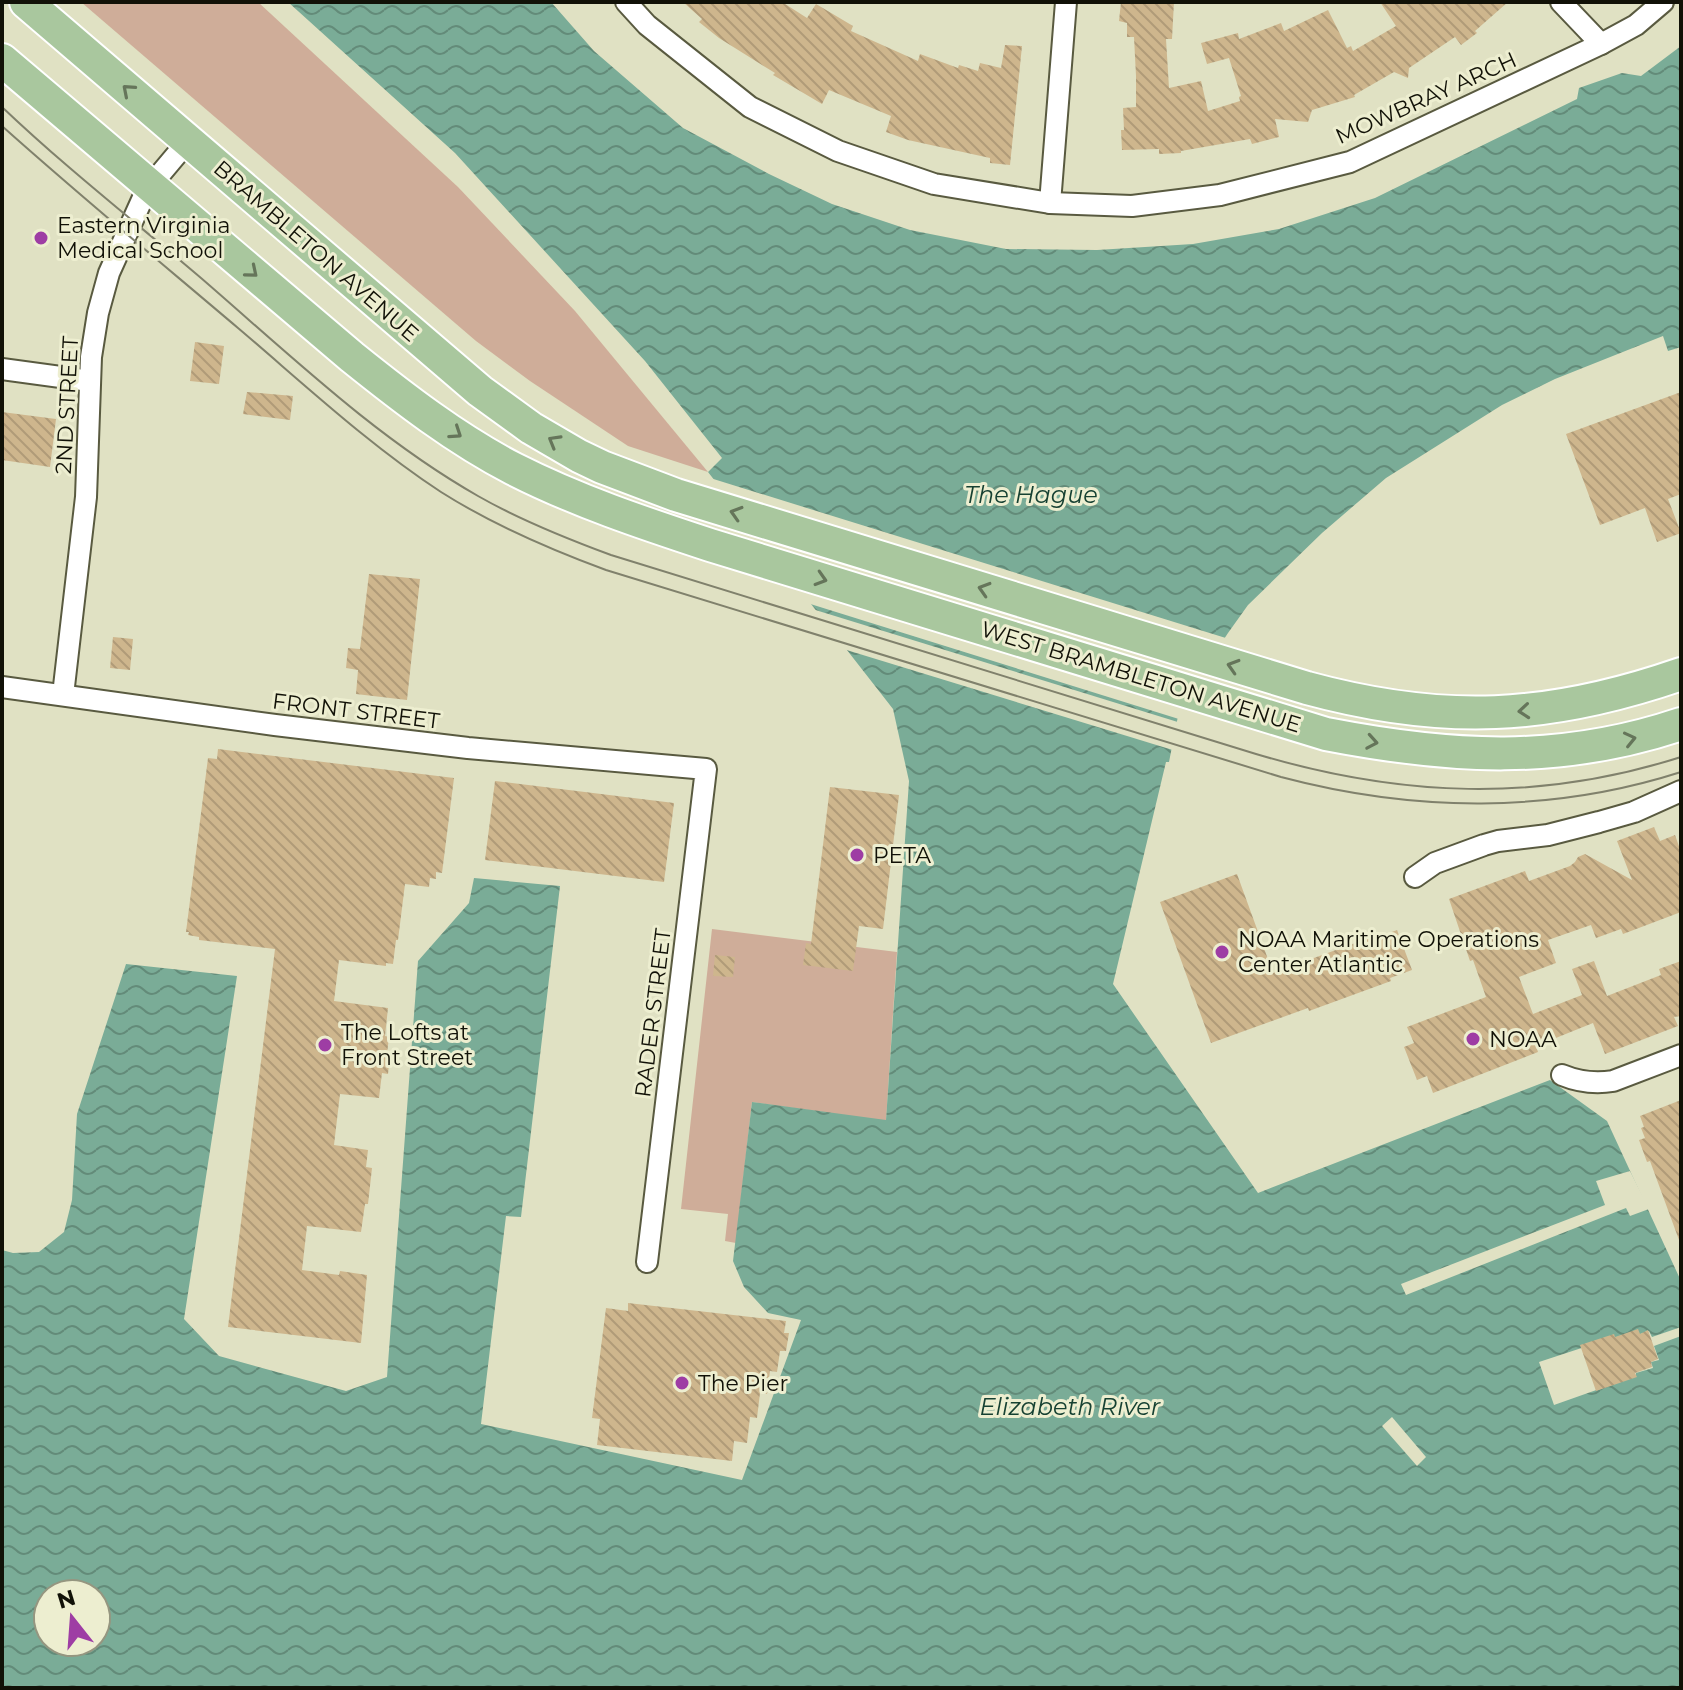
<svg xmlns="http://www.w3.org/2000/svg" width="1683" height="1690" viewBox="0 0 1683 1690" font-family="Montserrat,sans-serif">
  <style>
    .green { fill: #cfad99 }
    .water { fill: url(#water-waves); fill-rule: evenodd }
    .pier { fill: #e0e1c3 }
    .building { fill: url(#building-back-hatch) }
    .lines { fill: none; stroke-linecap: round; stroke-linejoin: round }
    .minor-casing { stroke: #595a40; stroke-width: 24 }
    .primary-casing { stroke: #fff; stroke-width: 36 }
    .minor { stroke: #fff; stroke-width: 20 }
    .primary { stroke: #a9c79e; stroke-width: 32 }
    .tram { stroke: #80816c; stroke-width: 2 }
    .oneway { stroke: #65755a }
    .poi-dot { fill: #9e3da4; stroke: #edeed0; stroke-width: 3 }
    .labels { text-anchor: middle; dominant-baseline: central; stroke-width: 6; stroke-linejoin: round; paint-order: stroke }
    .street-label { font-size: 22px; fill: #111107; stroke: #edeed0 }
    .poi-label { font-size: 22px; fill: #111107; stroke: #edeed0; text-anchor: start }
    .water-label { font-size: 24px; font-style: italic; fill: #164132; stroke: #edeed0 }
  </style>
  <defs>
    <pattern id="water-waves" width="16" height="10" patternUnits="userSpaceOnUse" patternTransform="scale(2)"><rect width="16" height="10" fill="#7aac97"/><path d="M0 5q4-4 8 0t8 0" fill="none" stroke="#638b79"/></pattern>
    <pattern id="building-back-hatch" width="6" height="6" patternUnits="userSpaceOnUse" patternTransform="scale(2)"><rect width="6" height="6" fill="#ceb68d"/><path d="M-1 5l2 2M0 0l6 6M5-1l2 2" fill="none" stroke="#b09b78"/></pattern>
  </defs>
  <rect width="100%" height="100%" fill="#e0e1c3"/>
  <!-- green -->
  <g class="green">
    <path d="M81,2H258L458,187L575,311L708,472L628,446L530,381L476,341Z"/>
    <path d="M712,929L897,952L886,1121L752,1102L736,1243L725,1241L728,1214L681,1209Z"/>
  </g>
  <!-- water -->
  <path class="water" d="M288,2H551L594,51L683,128L769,174L832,204L910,230L1006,249L1097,250L1193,244L1279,229L1375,198L1577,99L1579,88L1622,73L1641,76L1681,46V347L1668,351L1663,336L1555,379L1502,405L1386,478L1322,533L1248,605L1228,633L1180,706L1169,762H1166L1113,984L1258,1193L1550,1080L1607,1121L1681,1281V1688H2V1250L13,1253L39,1252L64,1232L72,1200L77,1114L126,964L237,976L184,1319L219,1356L346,1391L387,1377L418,961L469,903L474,878L560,886L521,1217L506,1216L481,1424L742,1480L801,1320L768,1313L744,1287L733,1261L752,1102L886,1120L909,781L893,709L708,472L722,458L645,361L455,153ZM48,1594H96V1642H48Z"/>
  <!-- pier -->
  <g class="pier">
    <path d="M707,477L1229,639L1184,707L1182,720L804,602Z"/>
    <path d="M809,608L1181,723L1176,751L840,648Z"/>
    <path d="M1630,1171L1649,1209L1630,1216L1626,1208L1406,1295L1401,1284L1605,1205L1596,1181Z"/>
    <path d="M1681,1327V1336L1654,1346L1659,1360L1651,1362L1653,1368L1636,1373V1376L1554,1405L1539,1362L1615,1337L1617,1342L1649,1331L1652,1337Z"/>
    <path d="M1392,1417L1426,1457L1417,1466L1382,1426Z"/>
  </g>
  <!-- building -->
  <g class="building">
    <path d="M683,2H782L807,18L816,4L853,26L851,31L918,61L920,54L958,68L959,65L978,71L980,63L1001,68L1005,45L1022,46L1010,165L990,163V158L908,140L886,132L891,116L829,90L822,104L773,75L775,73L719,38L699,22L702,19Z"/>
    <path d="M1121,2H1174L1172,39H1166L1169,88L1201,81L1208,111L1240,101L1239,97L1241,96L1229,58L1207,64L1201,43L1238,33L1239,39L1281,23L1284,31L1328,10L1347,48L1351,46L1353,51L1396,26L1380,2H1508L1475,31L1477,33L1461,45L1455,37L1409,68L1408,78L1394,72L1354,95L1355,97L1312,110L1308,122L1275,119L1279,137L1252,144L1250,139L1181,151V153L1159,154V149L1122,150L1121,130H1124L1123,108L1136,107V76L1134,37H1127V23L1119,21Z"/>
    <path d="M195,342L224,346L219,384L190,381Z"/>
    <path d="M247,392L293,396L290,420L243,414Z"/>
    <path d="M1681,392V494L1668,499L1681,533L1657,542L1645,508L1600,525L1566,434Z"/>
    <path d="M2,412L56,419L50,467L2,460Z"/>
    <path d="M369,574L420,579L407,700L356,694L358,670L346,668L348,648L360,649Z"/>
    <path d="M113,637L133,639L130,670L110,668Z"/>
    <path d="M218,749L454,778L442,873L436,872V879L430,878L429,887L405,884L398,940H396L393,964L386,963V966L339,960L334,1001L388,1008L385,1036L389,1037L387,1054H390L388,1074L382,1073L379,1098L340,1094L334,1145L368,1150L366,1167L372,1168L368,1204H365L361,1232L307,1226L302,1270L339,1275L340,1271L367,1275L361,1343L228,1327L275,949L199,940V937L188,935L189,932H186L208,758L217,759Z"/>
    <path d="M495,781L674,803L664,882L485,860Z"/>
    <path d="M830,787L899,795L883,929L859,926L853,971L803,965L806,943L811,944Z"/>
    <path d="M1654,827L1660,841L1675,835L1681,852V912L1623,934L1621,929L1596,938L1591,925L1548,940L1556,963L1519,977L1533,1014L1582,995L1572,969L1594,961L1607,996L1661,975L1659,969L1681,961V1016L1674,1017L1678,1026L1605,1054L1593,1023L1536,1046L1538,1052L1433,1093L1427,1076L1417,1080L1404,1047L1414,1043L1407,1027L1486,997L1473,960L1470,961L1449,899L1525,871L1529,881L1570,866L1575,862L1578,857L1585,854L1632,880L1617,841Z"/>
    <path d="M1237,874L1273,973L1374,936L1376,938L1397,930L1412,970L1390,978L1391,981L1309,1011L1308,1008L1211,1043L1160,902Z"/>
    <path d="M715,955L735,957L733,977L713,976Z"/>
    <path d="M1681,1100V1239L1679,1240L1650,1161L1647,1162L1639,1140L1645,1138L1641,1128L1644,1127L1640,1116Z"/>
    <path d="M628,1303L786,1321L784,1333H789L786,1351H780L777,1372L770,1371L767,1394L760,1393L757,1418L750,1417L747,1443L734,1441L732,1461L597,1445L600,1419L592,1418L606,1308L628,1311Z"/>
    <path d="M1638,1329L1640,1334L1648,1330L1658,1359L1651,1362L1652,1367L1635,1373L1637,1377L1596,1391L1580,1345L1614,1334L1615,1337Z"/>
  </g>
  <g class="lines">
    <defs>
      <g id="minor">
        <path d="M626,2L647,25L750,107L838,151L934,184L1050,203L1132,206L1220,195L1350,162L1601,44L1636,25L1663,2"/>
        <path d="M1561,2L1601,44"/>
        <path d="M1050,203L1066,2"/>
        <path d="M2,369L90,381"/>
        <path d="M2,687L275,725L468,748L706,769L647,1262"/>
        <path d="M63,695L86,497L91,357L98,313L109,273L146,191L188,141"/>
        <path d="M1415,877L1435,863L1484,845L1498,841L1548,835L1599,822L1634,812L1681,791"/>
        <path d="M1562,1075C1579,1082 1595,1084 1613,1081L1681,1055"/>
      </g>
      <g id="primary">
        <path d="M26,2L480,391L531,428L579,456L602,467L676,495L1307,688C1443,725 1548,720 1681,674"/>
        <path d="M2,60L352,357C403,398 456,439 514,469C577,501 643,523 710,545L1326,734C1450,758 1559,765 1681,724"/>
      </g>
    </defs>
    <!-- minor casing -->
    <use href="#minor" class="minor-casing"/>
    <!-- primary casing -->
    <use href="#primary" class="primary-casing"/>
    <!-- minor -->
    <use href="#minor" class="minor"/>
    <!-- primary -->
    <use href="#primary" class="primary"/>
    <!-- tram -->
    <g class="tram">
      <path d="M2,107C65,167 134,221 201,278C289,354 376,438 478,496C520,520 565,538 611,555L1256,754C1400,797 1537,803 1681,757"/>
      <path d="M2,126C79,195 159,261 238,328C304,384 368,444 441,492C493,525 549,549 606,570L1281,777C1413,812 1550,814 1681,772"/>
    </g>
  </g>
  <!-- one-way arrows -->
  <defs><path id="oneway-chevron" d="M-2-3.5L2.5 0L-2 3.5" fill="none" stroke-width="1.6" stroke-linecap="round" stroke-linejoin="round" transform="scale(2)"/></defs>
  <g class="oneway">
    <use href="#oneway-chevron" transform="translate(128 90) rotate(-139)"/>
    <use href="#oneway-chevron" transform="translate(252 272) rotate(40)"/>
    <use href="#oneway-chevron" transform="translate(456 433) rotate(34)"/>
    <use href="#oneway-chevron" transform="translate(554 441) rotate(-150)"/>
    <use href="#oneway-chevron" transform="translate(736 513) rotate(-163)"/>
    <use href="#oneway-chevron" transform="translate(821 579) rotate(17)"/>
    <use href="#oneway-chevron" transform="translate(984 589) rotate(-163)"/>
    <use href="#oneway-chevron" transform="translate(1233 666) rotate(-163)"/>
    <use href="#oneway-chevron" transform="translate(1524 711) rotate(175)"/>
    <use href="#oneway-chevron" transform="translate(1630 739) rotate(-13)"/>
    <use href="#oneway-chevron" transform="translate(1372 742) rotate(10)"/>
  </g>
  <!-- markers -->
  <g class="poi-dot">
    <circle cx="41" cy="238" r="8"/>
    <circle cx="857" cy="855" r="8"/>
    <circle cx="1222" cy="952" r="8"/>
    <circle cx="1473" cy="1039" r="8"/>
    <circle cx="325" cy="1045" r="8"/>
    <circle cx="682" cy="1383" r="8"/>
  </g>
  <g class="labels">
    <!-- street labels -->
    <g class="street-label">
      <text transform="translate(1426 98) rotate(-24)">MOWBRAY ARCH</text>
      <text transform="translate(316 251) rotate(41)">BRAMBLETON AVENUE</text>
      <text transform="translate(67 405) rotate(-87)">2ND STREET</text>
      <text transform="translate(1141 677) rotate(17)">WEST BRAMBLETON AVENUE</text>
      <text transform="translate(356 711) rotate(7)">FRONT STREET</text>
      <text transform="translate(653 1013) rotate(-83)">RADER STREET</text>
    </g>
    <!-- poi labels -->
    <g class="poi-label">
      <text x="57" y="225">Eastern Virginia<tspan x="57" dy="25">Medical School</tspan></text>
      <text x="873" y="855">PETA</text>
      <text x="1238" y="939">NOAA Maritime Operations<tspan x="1238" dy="25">Center Atlantic</tspan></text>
      <text x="341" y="1032">The Lofts at<tspan x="341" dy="25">Front Street</tspan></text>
      <text x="1489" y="1039">NOAA</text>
      <text x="698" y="1383">The Pier</text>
    </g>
    <!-- water labels -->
    <g class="water-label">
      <text x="1031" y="494">The Hague</text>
      <text x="1070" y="1406">Elizabeth River</text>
    </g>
  </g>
  <!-- border -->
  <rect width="1683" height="1690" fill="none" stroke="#111107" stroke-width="8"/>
  <!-- north arrow -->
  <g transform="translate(72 1618) rotate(343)"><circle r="38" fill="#edeed0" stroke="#959680" stroke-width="2"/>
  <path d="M0-6L14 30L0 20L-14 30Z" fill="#9e3da4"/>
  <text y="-12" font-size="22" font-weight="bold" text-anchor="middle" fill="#111107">N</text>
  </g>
</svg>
